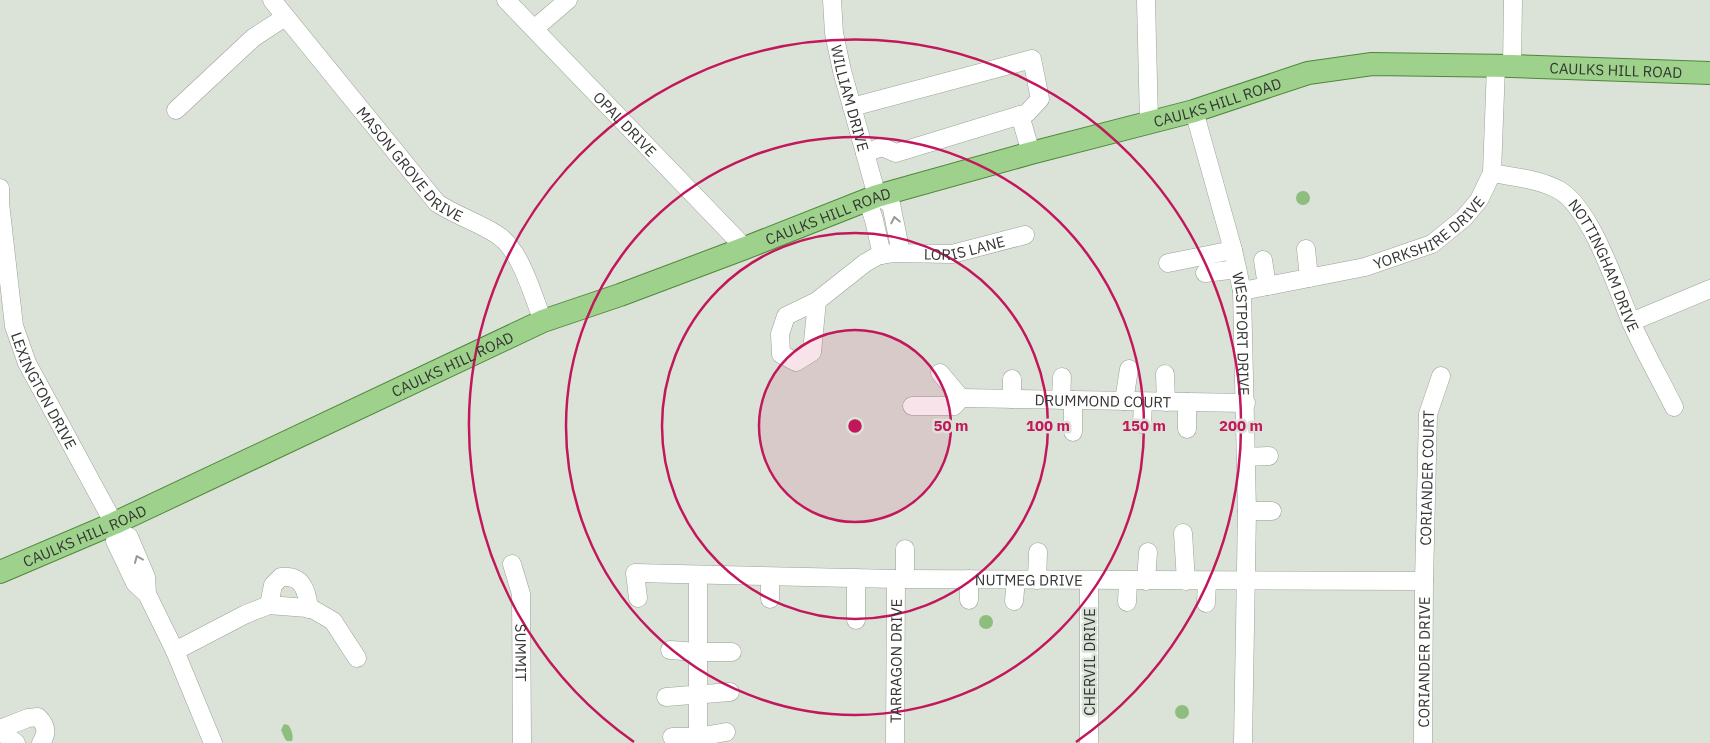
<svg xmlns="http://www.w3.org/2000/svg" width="1710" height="743" viewBox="0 0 1710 743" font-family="'IBM Plex Sans',sans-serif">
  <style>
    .water { fill: #8dbe7e }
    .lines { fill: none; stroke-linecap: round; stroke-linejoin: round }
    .minor-casing { stroke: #9aa297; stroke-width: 19 }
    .major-casing { stroke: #4f873a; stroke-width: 24 }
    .minor { stroke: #fff; stroke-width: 18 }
    .major { stroke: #9ed18b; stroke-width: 22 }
    .oneway { stroke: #999a98 }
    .ring { fill: none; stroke: #c2185b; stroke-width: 2.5 }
    .labels { text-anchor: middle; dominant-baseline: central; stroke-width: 5; stroke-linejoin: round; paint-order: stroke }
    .street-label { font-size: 15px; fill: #333632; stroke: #dbe3d8 }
    .centre { fill: #c2185b; stroke: #dbe3d8; stroke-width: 2.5 }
    .ring-label { font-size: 15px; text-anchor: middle; font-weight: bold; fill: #c2185b; stroke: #dbe3d8; stroke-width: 5; stroke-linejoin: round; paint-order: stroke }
  </style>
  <rect width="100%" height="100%" fill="#dbe3d8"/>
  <!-- water -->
  <g class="water">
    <circle cx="1303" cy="198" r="7"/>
    <circle cx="986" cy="622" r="7"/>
    <circle cx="1182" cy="712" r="7"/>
    <path d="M284,724L288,725C291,728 294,736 292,741H287L285,739L281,730Z"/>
  </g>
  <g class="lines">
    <defs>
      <g id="minor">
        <path id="s1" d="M272,0L437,203C457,216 477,222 496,234C521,249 532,294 543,321"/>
        <path id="s2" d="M506,0L745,248"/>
        <path id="s3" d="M832,0L834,33L842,71L877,196"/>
        <path d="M1146,0L1149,122"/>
        <path d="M534,29L568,0"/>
        <path d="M1512,66L1513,0"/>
        <path d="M852,107L1032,59L1040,99L1027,113L896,153L882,147L865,153"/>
        <path d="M176,110L253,38L285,17"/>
        <path id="s4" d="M1194,111L1233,250L1242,291L1247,511L1243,743"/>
        <path d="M1020,115L1031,153"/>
        <path id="s5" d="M1492,173C1514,177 1539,179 1559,190C1591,208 1617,288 1631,322C1644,351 1660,379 1674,407"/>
        <path id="s6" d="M0,188V203L14,326L27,363L118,531L129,537L146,577L147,594"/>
        <path d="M877,196L891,204L901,253"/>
        <path d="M877,196L870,207L874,220L882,255"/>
        <path d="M1306,249L1309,278"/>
        <path d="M1263,260L1267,286"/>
        <path d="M1168,263L1233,250"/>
        <path d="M1205,273L1237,269"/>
        <path id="s7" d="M1242,291L1365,267L1432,244L1464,218L1479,200L1492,173L1496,66"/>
        <path id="s8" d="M817,301L786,316L780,334L781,354L796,362L812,352L817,301L865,263L879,255L894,253L952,254L1025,235"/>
        <path d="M1631,322L1710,289"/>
        <path d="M940,373L961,398"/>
        <path d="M1165,374L1166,402"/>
        <path d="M1012,379V399"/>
        <path id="s9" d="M961,398L1246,403"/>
        <path d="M1061,400L1062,377"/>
        <path d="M1073,400V432"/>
        <path d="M1124,401L1129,369"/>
        <path d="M1187,402V429"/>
        <path d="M912,406H954L961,398"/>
        <path d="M1142,424L1143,402"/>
        <path d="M1246,457L1269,456"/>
        <path d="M1247,511H1272"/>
        <path d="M118,531L115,541L135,583L147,594L175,651L213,743"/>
        <path d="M1183,533L1186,581"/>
        <path d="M905,549V579"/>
        <path id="s10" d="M512,564L521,594L522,743"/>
        <path d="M770,577V599"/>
        <path d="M1037,580L1038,552"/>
        <path d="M1146,581L1148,552"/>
        <path id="s11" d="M638,598L635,573L896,579L1424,581"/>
        <path d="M969,600V579"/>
        <path d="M1014,601L1016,580"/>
        <path d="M1127,602L1128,581"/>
        <path d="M1206,603L1207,581"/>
        <path d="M269,605L273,585L281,577C303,575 307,591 309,609"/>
        <path d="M856,620V578"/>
        <path d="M670,650L698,652H732"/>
        <path d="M175,651L246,614L269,605L307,608L314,610L333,621L357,658"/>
        <path d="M666,697L730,692"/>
        <path d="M0,729L28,718L38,717C46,725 48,733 41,743"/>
        <path d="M0,731L16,743"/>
        <path d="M672,737H698L726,732"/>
        <path d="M698,743V576"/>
        <path id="s12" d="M895,743L896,579"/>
        <path d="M1089,743V581"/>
        <path id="s13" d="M1423,743L1424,581L1428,414L1441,376"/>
      </g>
      <g id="major">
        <path id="s14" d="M0,572L115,523L543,321L620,295L745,248L877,196L1031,153L1194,111L1308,73L1372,64L1512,66L1710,73"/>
      </g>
    </defs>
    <!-- minor casing -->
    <use href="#minor" class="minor-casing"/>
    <!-- major casing -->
    <use href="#major" class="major-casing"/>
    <!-- minor -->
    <use href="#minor" class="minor"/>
    <!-- major -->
    <use href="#major" class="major"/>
  </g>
  <!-- one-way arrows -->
  <defs><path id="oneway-chevron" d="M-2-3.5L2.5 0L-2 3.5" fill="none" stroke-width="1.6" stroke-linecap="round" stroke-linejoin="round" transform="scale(1.25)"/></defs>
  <g class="oneway">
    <use href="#oneway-chevron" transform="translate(895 220) rotate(-102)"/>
    <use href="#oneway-chevron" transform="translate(138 559) rotate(-113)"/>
  </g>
  <!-- distance rings -->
  <circle cx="855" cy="426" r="96" fill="#c2185b" fill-opacity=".12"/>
  <g class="ring">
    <circle cx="855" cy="426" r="96"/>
    <circle cx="855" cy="426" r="193"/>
    <circle cx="855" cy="426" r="289"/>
    <path d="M634 742A386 386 0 1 1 1076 742"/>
  </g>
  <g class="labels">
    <!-- street labels -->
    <g class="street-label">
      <text stroke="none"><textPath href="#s14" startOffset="1712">CAULKS HILL ROAD</textPath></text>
      <text stroke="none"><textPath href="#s3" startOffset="100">WILLIAM DRIVE</textPath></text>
      <text stroke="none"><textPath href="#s14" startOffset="1308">CAULKS HILL ROAD</textPath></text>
      <text stroke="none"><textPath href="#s2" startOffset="172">OPAL DRIVE</textPath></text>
      <text stroke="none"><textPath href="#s1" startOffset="215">MASON GROVE DRIVE</textPath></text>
      <text stroke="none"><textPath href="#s14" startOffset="902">CAULKS HILL ROAD</textPath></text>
      <text stroke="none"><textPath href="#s7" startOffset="199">YORKSHIRE DRIVE</textPath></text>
      <text stroke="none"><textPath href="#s8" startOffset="324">LORIS LANE</textPath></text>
      <text stroke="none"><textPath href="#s5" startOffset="159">NOTTINGHAM DRIVE</textPath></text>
      <text stroke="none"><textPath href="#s4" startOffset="229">WESTPORT DRIVE</textPath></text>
      <text stroke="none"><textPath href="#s14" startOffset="498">CAULKS HILL ROAD</textPath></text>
      <text stroke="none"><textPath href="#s6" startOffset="210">LEXINGTON DRIVE</textPath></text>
      <text stroke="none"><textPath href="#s9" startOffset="142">DRUMMOND COURT</textPath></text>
      <text stroke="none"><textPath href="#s13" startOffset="265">CORIANDER COURT</textPath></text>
      <text stroke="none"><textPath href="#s14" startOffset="92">CAULKS HILL ROAD</textPath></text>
      <text stroke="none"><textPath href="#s11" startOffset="419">NUTMEG DRIVE</textPath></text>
      <text stroke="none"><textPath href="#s10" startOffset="90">SUMMIT</textPath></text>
      <text stroke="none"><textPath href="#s12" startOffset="82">TARRAGON DRIVE</textPath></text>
      <text transform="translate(1089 662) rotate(-90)">CHERVIL DRIVE</text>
      <text stroke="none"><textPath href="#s13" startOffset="81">CORIANDER DRIVE</textPath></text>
    </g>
  </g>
  <circle cx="855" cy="426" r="8" class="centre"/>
  <g class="ring-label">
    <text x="951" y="431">50 m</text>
    <text x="1048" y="431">100 m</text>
    <text x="1144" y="431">150 m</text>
    <text x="1241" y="431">200 m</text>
  </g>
</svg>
